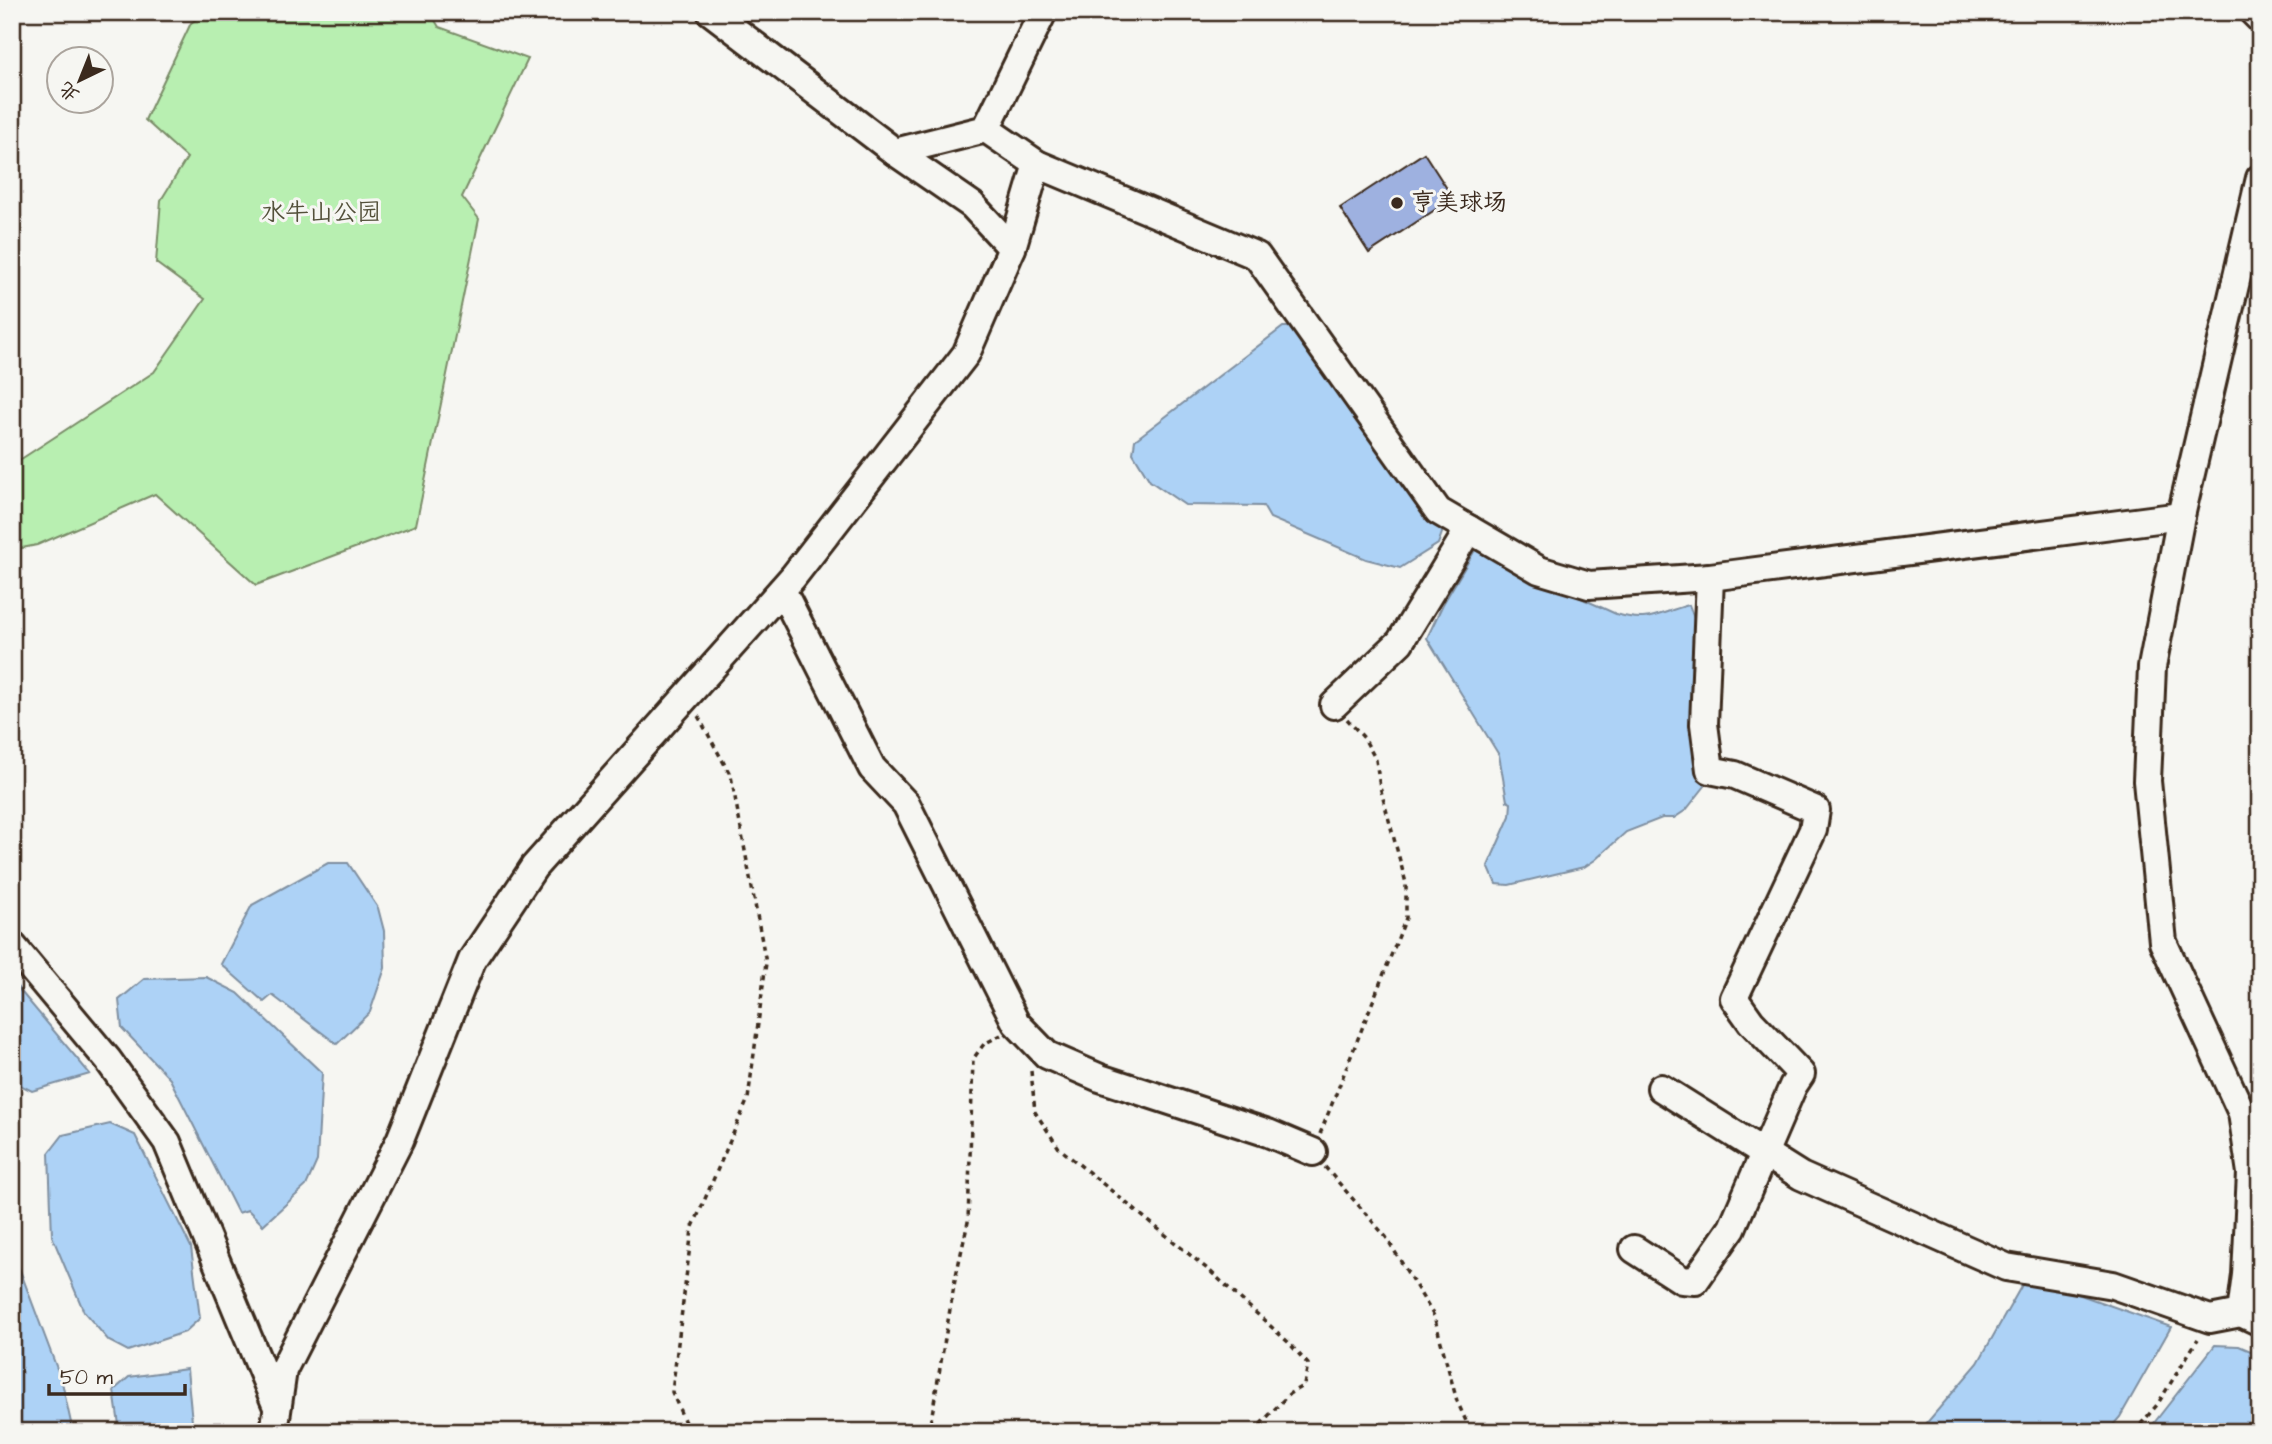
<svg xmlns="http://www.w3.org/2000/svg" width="2272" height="1444" viewBox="0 0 2272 1444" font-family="'Architects Daughter','LXGW WenKai TC',sans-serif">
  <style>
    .green { fill: #b8efb1; stroke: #7a8c68; stroke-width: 2 }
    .water { fill: #add2f6; stroke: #7f8fa0; stroke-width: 2 }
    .building { fill: #9eb1e0; stroke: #3b2a1e; stroke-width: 2 }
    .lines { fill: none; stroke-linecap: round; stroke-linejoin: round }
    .minor-casing { stroke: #3b2a1e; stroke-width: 32 }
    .path { stroke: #3b2a1e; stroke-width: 3.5; stroke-dasharray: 5 5; stroke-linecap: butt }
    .minor { stroke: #f6f6f2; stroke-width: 26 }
    .poi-dot { fill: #3b2a1e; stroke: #f6f6f2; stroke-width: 2.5 }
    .labels { text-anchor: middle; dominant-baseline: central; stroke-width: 6; stroke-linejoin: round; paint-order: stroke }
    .poi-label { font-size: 24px; fill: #3b2a1e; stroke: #f6f6f2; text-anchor: start }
    .park-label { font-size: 24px; fill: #54513b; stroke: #f6f6f2 }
  </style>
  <rect width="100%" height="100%" fill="#f6f6f2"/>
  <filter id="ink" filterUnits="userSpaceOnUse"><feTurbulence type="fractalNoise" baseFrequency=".0143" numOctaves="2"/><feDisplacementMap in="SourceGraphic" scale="14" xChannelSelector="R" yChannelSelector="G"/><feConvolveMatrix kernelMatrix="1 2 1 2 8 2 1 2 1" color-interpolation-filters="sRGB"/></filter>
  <g filter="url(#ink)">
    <!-- green -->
    <path class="green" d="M206,12H430L439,27L528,59L462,197L479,219L416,525L256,585L155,494L37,545L12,550V465L154,372L205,299L156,263L161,200L187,158L145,120L191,23Z"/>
    <!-- water -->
    <g class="water">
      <path d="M1283,327H1300L1439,521L1442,533L1438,544L1400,568L1366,559L1270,518L1263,506L1185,505L1150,481L1133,453L1135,440Z"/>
      <path d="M1475,550L1616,614C1651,624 1657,613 1689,605L1695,621L1705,786L1686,810L1674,818H1662L1626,832L1595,860L1584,867L1509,885L1496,884L1488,866L1510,816L1511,803L1507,801L1499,755L1427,638L1443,604Z"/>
      <path d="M328,863H348L378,908L384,931L385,968L370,1012L337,1044L272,995L264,1002L221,964L252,905Z"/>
      <path d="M206,977L238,993L322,1073L317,1161L306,1186L263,1225L248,1210L238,1213L170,1079L122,1028L119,1000L144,979Z"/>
      <path d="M12,981L90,1074L32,1091L12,1081Z"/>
      <path d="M110,1124L135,1135L191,1247L200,1318L185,1332L128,1351L109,1341L84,1312L52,1236L49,1153L63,1135Z"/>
      <path d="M12,1256L15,1257L62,1382L73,1432H12Z"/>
      <path d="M2027,1276L2171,1327L2120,1417L2107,1432H1919L1978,1363Z"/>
      <path d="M2215,1345L2239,1346L2260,1355V1432H2147Z"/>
      <path d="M187,1369L193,1432H120L114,1390L129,1377Z"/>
    </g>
    <!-- building -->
    <path class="building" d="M1424,153L1453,198L1369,253L1340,208Z"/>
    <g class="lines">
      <defs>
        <g id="minor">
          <path d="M711,12L895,152L972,205L1012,248"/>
          <path d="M2253,12L2260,19"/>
          <path d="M986,129L1043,12"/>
          <path d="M895,152L986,129L1037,164L1257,256L1438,511L1539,570L1589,585L1710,577L2181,516"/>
          <path d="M782,590L872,768L906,804L1016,1023L1047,1055L1100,1078L1268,1133L1313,1152"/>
          <path d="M1334,705L1400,642L1469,529"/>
          <path d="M12,945L108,1060L167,1142L277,1407"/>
          <path d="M1661,1088L1801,1176L2006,1267L2113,1285L2210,1319L2241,1313L2260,1322"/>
          <path d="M1634,1249L1682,1280L1695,1281L1732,1228L1793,1086L1801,1074L1751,1022L1734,998L1813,830L1816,810L1735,775L1710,770L1704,724L1710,577"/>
          <path d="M2241,1313L2246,1275L2251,1173L2242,1113L2163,942L2147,781L2152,667L2181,516L2260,178"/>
          <path d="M274,1432L283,1370L400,1140L472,960L534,867L793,577L966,354L1012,248L1037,164"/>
        </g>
      </defs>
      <!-- minor casing -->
      <use href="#minor" class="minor-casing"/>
      <!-- path -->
      <g class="path">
        <path d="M1031,1071L1035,1112L1059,1148L1211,1272L1288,1342L1308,1364L1304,1385L1289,1394L1253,1432"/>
        <path d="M1320,1134L1406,918V883L1380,787L1376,760L1364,738L1347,719"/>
        <path d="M1325,1167L1386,1237L1434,1316L1457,1401L1471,1432"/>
        <path d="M689,1432L672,1392L692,1229L748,1099L766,963L731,776L698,716"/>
        <path d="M929,1432L955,1280L968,1222L973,1059L984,1044L1001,1035"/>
        <path d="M2134,1432L2157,1405L2198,1339"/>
      </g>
      <!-- minor -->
      <use href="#minor" class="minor"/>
    </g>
  </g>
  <!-- markers -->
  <circle class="poi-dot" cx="1397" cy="203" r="7"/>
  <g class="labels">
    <!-- poi labels -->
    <g class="poi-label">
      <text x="1411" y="203">亨美球场</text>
    </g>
    <!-- park labels -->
    <g class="park-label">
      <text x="321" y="213">水牛山公园</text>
    </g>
  </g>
  <!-- margin -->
  <rect width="2272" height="1444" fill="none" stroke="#f6f6f2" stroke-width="42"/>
  <rect x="21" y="21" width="2230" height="1402" fill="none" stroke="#3b2a1e" stroke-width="2.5" filter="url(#ink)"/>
  <!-- north arrow -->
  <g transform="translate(80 80) rotate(223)"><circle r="33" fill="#f6f6f2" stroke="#aba49d" stroke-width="2"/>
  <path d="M0-5L12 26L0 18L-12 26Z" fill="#3b2a1e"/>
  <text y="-10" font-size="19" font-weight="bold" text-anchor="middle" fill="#3b2a1e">北</text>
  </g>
  <!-- scale -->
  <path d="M49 1384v10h136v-10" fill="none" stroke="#3b2a1e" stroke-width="3.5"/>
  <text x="60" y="1384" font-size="21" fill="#3b2a1e" stroke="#f6f6f2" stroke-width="5" paint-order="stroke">50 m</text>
</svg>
